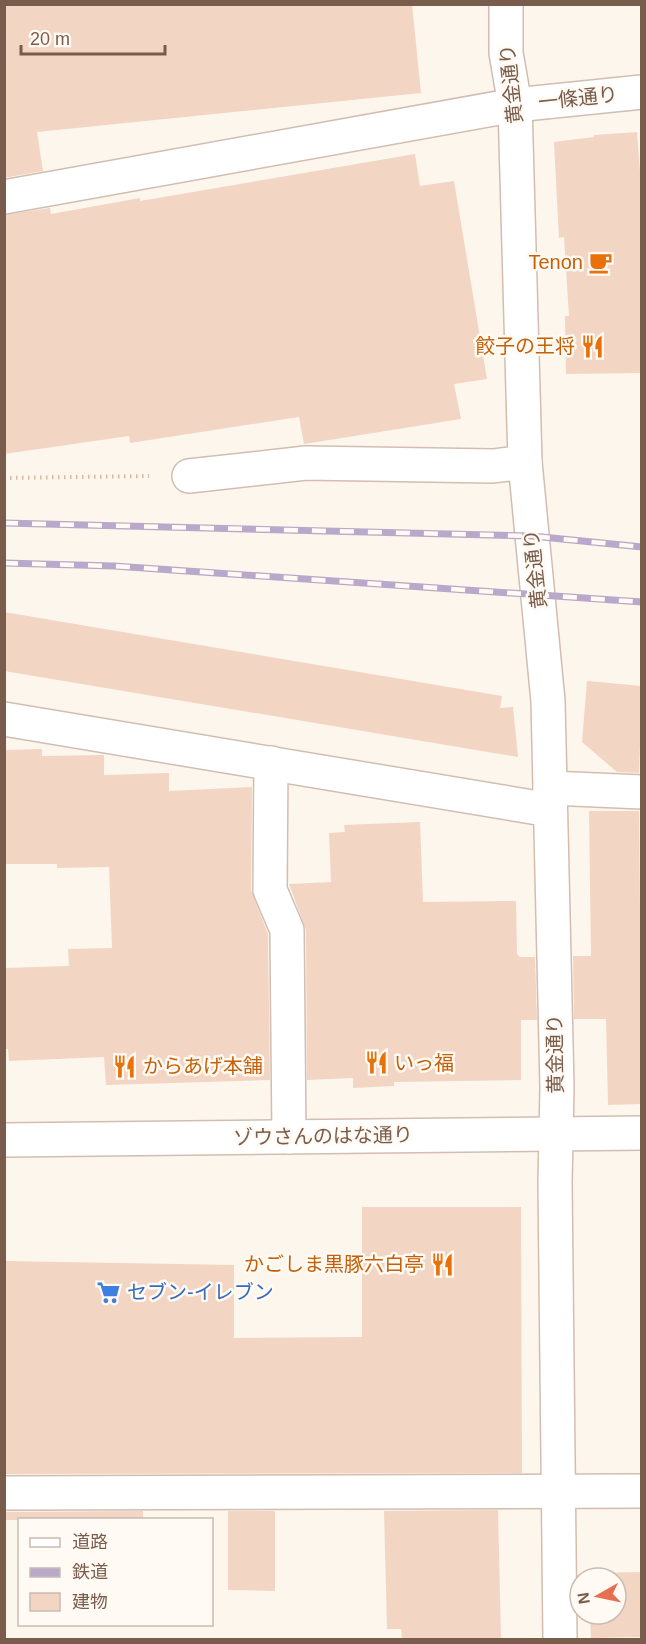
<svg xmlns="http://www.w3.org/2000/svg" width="646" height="1644" viewBox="0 0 646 1644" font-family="Helvetica,'Noto Sans JP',sans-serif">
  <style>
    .building { fill: #f3d5c3 }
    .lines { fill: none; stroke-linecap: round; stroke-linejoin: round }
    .minor-casing { stroke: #d1beb0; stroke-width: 36 }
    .tertiary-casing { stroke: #d1beb0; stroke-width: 36 }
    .path { stroke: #d9b8a5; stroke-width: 4; stroke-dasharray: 1.5 4.5; stroke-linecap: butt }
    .minor { stroke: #fff; stroke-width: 33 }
    .tertiary { stroke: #fff; stroke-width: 33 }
    .rail-casing { stroke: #b9a8c9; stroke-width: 7 }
    .rail { stroke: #fffaf3; stroke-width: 4.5; stroke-dasharray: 14; stroke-linecap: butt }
    .labels { text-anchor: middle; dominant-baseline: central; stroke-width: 5; stroke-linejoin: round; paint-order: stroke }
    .street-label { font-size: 20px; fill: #7a5c4d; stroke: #fffaf3 }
    .food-label { font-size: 20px; fill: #c56008; stroke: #fffaf3; text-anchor: end }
    .shop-label { font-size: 20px; fill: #366cbe; stroke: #fffaf3; text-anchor: start }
  </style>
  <rect width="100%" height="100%" fill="#fdf6ec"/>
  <!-- building -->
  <g class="building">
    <path d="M4,4H412L421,93L37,132L43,171L4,178Z"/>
    <path d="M637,132L642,197V373L566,374L565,316H569L564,237L559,238L554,142L594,137V135Z"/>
    <path d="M415,154L420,186L454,181L487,379L454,384L461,419L304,444L299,417L130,443L129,436L4,454V215L50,208L51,214L140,198V201Z"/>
    <path d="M4,612L502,696L500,708L513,707L518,757L4,671Z"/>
    <path d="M587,681L642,686L639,773L617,772L582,742Z"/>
    <path d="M42,749V756L104,755V775L169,773V791L252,787L251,890L268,934L270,1080L106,1085L104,1057L9,1061L8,1049H4V968L69,966L68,949L112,948L109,867L57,868V864H4V750Z"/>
    <path d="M589,811H639L642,1104L608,1105L606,1019H574L573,956H591Z"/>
    <path d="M420,822L423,902L516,901L517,954L520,957H535L537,1020H521V1080L394,1082V1086L353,1088V1078L307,1080L306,930L289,884L331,882L329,833L345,832L344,825Z"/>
    <path d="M362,1207H521L522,1473L4,1474V1261L234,1265V1338L362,1337Z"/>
    <path d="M498,1510L501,1640H412L402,1638L401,1629H387L384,1511Z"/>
    <path d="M143,1511V1520H4V1512Z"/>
    <path d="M228,1511H275V1591L228,1590Z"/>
    <path d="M642,1572V1637L591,1638L590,1614H616V1578H589V1573Z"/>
  </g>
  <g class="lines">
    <defs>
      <g id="minor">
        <path d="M4,197L515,105"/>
        <path d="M189,476L306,463L493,466L525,462"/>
        <path d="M4,719L550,810"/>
        <path d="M271,763L270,890L287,930L289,1137"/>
        <path d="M550,788L642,792"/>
        <path d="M4,1493L642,1491"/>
      </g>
      <g id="tertiary">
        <path d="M506,4V53L515,105L525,462L548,701L557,1087L555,1182L560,1640"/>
        <path d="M515,105L642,92"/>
        <path d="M4,1140L642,1133"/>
      </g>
    </defs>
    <!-- minor casing -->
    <use href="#minor" class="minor-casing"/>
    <!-- tertiary casing -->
    <use href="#tertiary" class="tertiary-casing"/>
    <!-- path -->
    <path class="path" d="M4,478L149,476"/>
    <!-- minor -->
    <use href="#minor" class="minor"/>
    <!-- tertiary -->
    <use href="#tertiary" class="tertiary"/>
    <defs>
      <g id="rail">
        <path d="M4,523L532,536L642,547"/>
        <path d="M4,563L114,566L642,602"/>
      </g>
    </defs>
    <!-- rail casing -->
    <use href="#rail" class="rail-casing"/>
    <!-- rail -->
    <use href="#rail" class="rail"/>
  </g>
  <!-- icons -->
  <defs>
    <symbol id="cafe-bare" viewBox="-9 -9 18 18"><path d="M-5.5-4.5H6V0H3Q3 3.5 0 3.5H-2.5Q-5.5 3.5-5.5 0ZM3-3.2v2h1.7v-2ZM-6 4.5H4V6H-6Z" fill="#e8710a" stroke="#fffaf3" stroke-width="2.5" paint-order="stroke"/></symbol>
    <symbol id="restaurant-bare" viewBox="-9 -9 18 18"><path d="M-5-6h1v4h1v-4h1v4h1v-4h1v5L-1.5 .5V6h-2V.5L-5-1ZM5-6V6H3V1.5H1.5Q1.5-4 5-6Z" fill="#e8710a" stroke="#fffaf3" stroke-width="2.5" paint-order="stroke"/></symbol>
    <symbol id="supermarket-bare" viewBox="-9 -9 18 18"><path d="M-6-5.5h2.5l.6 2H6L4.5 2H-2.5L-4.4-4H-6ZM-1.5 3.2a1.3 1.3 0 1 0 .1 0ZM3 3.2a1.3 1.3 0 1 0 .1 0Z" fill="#3f7fe0" stroke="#fffaf3" stroke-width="2.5" paint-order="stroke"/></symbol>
  </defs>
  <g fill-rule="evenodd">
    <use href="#cafe-bare" x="584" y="246" width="33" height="33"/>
    <use href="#restaurant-bare" x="576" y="330" width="33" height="33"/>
    <use href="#restaurant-bare" x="360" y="1046" width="33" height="33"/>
    <use href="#restaurant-bare" x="108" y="1050" width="33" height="33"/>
    <use href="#restaurant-bare" x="426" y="1248" width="33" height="33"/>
    <use href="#supermarket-bare" x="92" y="1276" width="33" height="33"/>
  </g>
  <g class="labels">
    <!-- street labels -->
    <g class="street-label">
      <text transform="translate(511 84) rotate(-96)">黄金通り</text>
      <text transform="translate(578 98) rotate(-6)">一條通り</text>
      <text transform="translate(535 569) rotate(-96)">黄金通り</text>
      <text transform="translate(555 1054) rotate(-91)">黄金通り</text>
      <text transform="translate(323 1136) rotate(-1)">ゾウさんのはな通り</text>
    </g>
    <!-- food labels -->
    <g class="food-label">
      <text x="583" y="262">Tenon</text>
      <text x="575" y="346">餃子の王将</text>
      <text x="394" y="1063" text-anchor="start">いっ福</text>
      <text x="143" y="1066" text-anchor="start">からあげ本舗</text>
      <text x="424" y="1264">かごしま黒豚六白亭</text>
    </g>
    <!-- shop labels -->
    <g class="shop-label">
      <text x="127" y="1292">セブン-イレブン</text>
    </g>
  </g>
  <!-- border -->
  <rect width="646" height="1644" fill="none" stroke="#7a5c4d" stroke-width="12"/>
  <!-- legend -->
  <rect x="18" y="1518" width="195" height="108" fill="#fffaf3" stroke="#cabbb1" stroke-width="1.5"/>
  <rect x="30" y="1538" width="30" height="9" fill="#ffffff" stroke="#cabbb1" stroke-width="1.5"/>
  <text x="72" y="1548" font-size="18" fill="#7a5c4d">道路</text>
  <rect x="30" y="1568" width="30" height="9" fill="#b9a8c9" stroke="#cabbb1" stroke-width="1.5"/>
  <text x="72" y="1578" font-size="18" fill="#7a5c4d">鉄道</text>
  <rect x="30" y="1593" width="30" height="18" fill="#f3d5c3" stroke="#cabbb1" stroke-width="1.5"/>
  <text x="72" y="1608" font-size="18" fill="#7a5c4d">建物</text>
  <!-- north arrow -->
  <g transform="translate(598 1596) rotate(261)"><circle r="28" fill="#fffaf3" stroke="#cabbb1" stroke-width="1.5"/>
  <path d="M0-4.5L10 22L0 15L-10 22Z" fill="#e76f51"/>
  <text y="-9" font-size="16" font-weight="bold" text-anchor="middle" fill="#7a5c4d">N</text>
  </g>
  <!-- scale -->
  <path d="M21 45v9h144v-9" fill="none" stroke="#7a5c4d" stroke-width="3"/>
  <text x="30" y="45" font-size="18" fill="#7a5c4d" stroke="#fffaf3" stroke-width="4.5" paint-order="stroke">20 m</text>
</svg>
